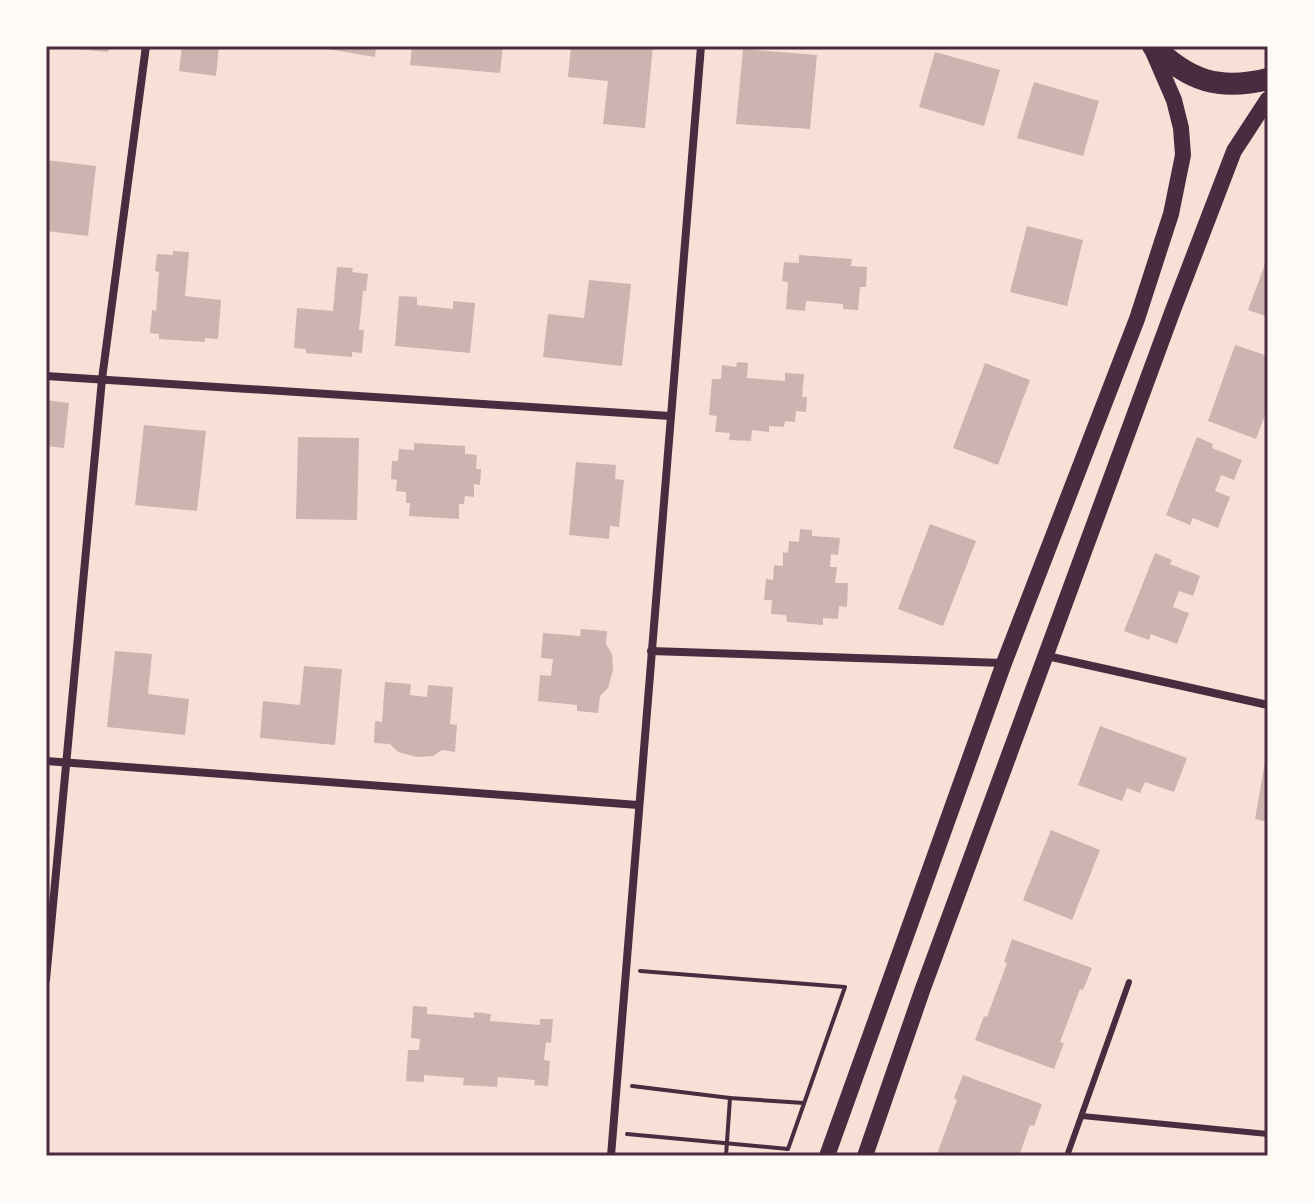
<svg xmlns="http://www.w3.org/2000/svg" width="1314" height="1202" viewBox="0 0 1314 1202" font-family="'Libre Baskerville',serif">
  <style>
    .building { fill: #ccb4b1 }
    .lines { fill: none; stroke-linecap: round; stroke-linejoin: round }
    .path { stroke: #4a2c40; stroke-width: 4 }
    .service { stroke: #4a2c40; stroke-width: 6 }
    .minor { stroke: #4a2c40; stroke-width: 8 }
    .secondary { stroke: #4a2c40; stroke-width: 16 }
    .trunk { stroke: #4a2c40; stroke-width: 22 }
    .neatline { fill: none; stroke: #4a2c40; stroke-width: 3 }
  </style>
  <rect width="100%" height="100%" fill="#f7e1d7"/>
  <!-- building -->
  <g class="building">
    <path d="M67,46H109L108,52L67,48Z"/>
    <path d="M182,46H219L216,76L179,71Z"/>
    <path d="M310,46H376L375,57Z"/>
    <path d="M412,46H503L500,73L410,65Z"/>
    <path d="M571,46H653L645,128L603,124L608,81L568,77Z"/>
    <path d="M743,49L817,55L810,129L736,124Z"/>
    <path d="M935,52L1000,70L984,126L919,107Z"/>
    <path d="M1034,82L1099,101L1083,156L1017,138Z"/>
    <path d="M46,160L96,166L88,236L46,231Z"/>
    <path d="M1027,226L1083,240L1067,306L1010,292Z"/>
    <path d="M173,251L189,252L185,296L221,300L218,339L205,338V342L159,339V334L150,333L152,310L156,311L159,272L155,271L157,254L173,255Z"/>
    <path d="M799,255L852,259L851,266L867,267L866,287H860L858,310L843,309V304L806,301L805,311L786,309L788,282L782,281L784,262L799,263Z"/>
    <path d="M1268,256V317L1248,310Z"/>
    <path d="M337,267L353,268L352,272L368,274L366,291H363L359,330H364L362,353L352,352V357L306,353V349L294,348L297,308L333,311Z"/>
    <path d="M589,280L631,284L622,366L543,357L548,314L584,318Z"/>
    <path d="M399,296L417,297V305L453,309V301L475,303L470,353L395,346Z"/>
    <path d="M1235,345L1268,356V407L1256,439L1208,421Z"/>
    <path d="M737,362L748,363L747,378L785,381V373L804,374L802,397H807L806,412L796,411L795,422L785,421L784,427L769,426V432L752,430L751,441L729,440L730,433L715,432L717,416L709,415L712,379H721L722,365L736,367Z"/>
    <path d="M985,363L1030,380L998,465L953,448Z"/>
    <path d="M46,400L69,403L64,448L46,446Z"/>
    <path d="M144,425L206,431L197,511L135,505Z"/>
    <path d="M298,437L359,438L357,520L296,519Z"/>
    <path d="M1197,437L1213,444L1212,448L1242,460L1234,480L1221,475L1215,491L1230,497L1218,528L1193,518L1190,525L1166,515Z"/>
    <path d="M414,443L465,446V454L477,455L476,469H481L480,485L474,484V497L465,496L464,504H459V519L409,516L410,503H406V492L396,491L397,480L391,479L392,461H398L399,449L414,450Z"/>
    <path d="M576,462L616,465L615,479L624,480L619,527L610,526L609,539L569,535Z"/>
    <path d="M930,524L976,541L943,626L898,609Z"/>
    <path d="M800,529L812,530V536L840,538L838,555L831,554L830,567H837L835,583H848L847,607L839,606L838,619L823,618V625L787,622L786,615L771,614L772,600H764L766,579L773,580L774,565L783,566V552L788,553L789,541L799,542Z"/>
    <path d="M1155,553L1172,560L1170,564L1200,576L1193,596L1179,591L1173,607L1189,613L1177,644L1151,634L1149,640L1124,631Z"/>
    <path d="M581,629L607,631L606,644L612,654L613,670L608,688L600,696L598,713L577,711V705L538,701L540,675L551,676L553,659L541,658L543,633L580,636Z"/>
    <path d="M115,651L152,654L148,694L189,699L185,735L107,727Z"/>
    <path d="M304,666L342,669L335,745L260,738L263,701L300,705Z"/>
    <path d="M385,682L411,684L410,695L427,697L428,685L453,687L450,724L457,725L455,752L442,750L433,756L417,757L398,752L390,744L374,743L375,721L382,722Z"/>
    <path d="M1100,726L1187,758L1174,792L1145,782L1140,793L1127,788L1122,801L1078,785Z"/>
    <path d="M1266,756H1268V822L1255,819Z"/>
    <path d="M1051,830L1100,850L1072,920L1023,900Z"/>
    <path d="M1012,939L1092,968L1083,990L1080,989L1060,1042L1064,1043L1054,1069L975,1040L984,1016L987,1017L1007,963L1004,962Z"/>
    <path d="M413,1006L427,1007V1014L474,1018V1012L491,1014L490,1021L540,1025V1019H553L551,1043L546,1042L544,1060L550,1061L548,1086L534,1085L535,1080L498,1077L497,1087L463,1085L464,1078L424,1075V1082L406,1081L408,1050H419L420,1039L411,1038Z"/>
    <path d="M963,1075L1042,1104L1034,1126L1030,1125L1019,1156H933L934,1152L937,1154L957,1100L954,1098Z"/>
  </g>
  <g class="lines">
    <!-- path -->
    <g class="path">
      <path d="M632,1086L730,1098L804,1103"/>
      <path d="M627,1134L788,1149L845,987L640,971"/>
      <path d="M726,1156L730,1098"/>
    </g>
    <!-- service -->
    <g class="service">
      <path d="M1082,1116L1268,1134"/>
      <path d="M1067,1156L1129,982"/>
    </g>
    <!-- minor -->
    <g class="minor">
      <path d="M46,376L670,416"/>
      <path d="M651,651L1003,663"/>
      <path d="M1047,656L1268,705"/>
      <path d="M46,761L638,805"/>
      <path d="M46,980L102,379L146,46"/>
      <path d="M611,1156L701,46"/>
    </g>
    <!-- secondary -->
    <g class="secondary">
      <path d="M827,1156L1004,663L1137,319L1171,214L1183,155L1181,128L1174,100L1151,47"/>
      <path d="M865,1156L922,991L1173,310L1234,151L1268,99"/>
    </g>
    <!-- trunk -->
    <path class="trunk" d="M1153,46C1189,81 1219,91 1268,79"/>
  </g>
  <!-- border -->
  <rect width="1314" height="1202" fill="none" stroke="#fffaf5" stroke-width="96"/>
  <rect x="48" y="48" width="1218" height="1106" class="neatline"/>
</svg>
